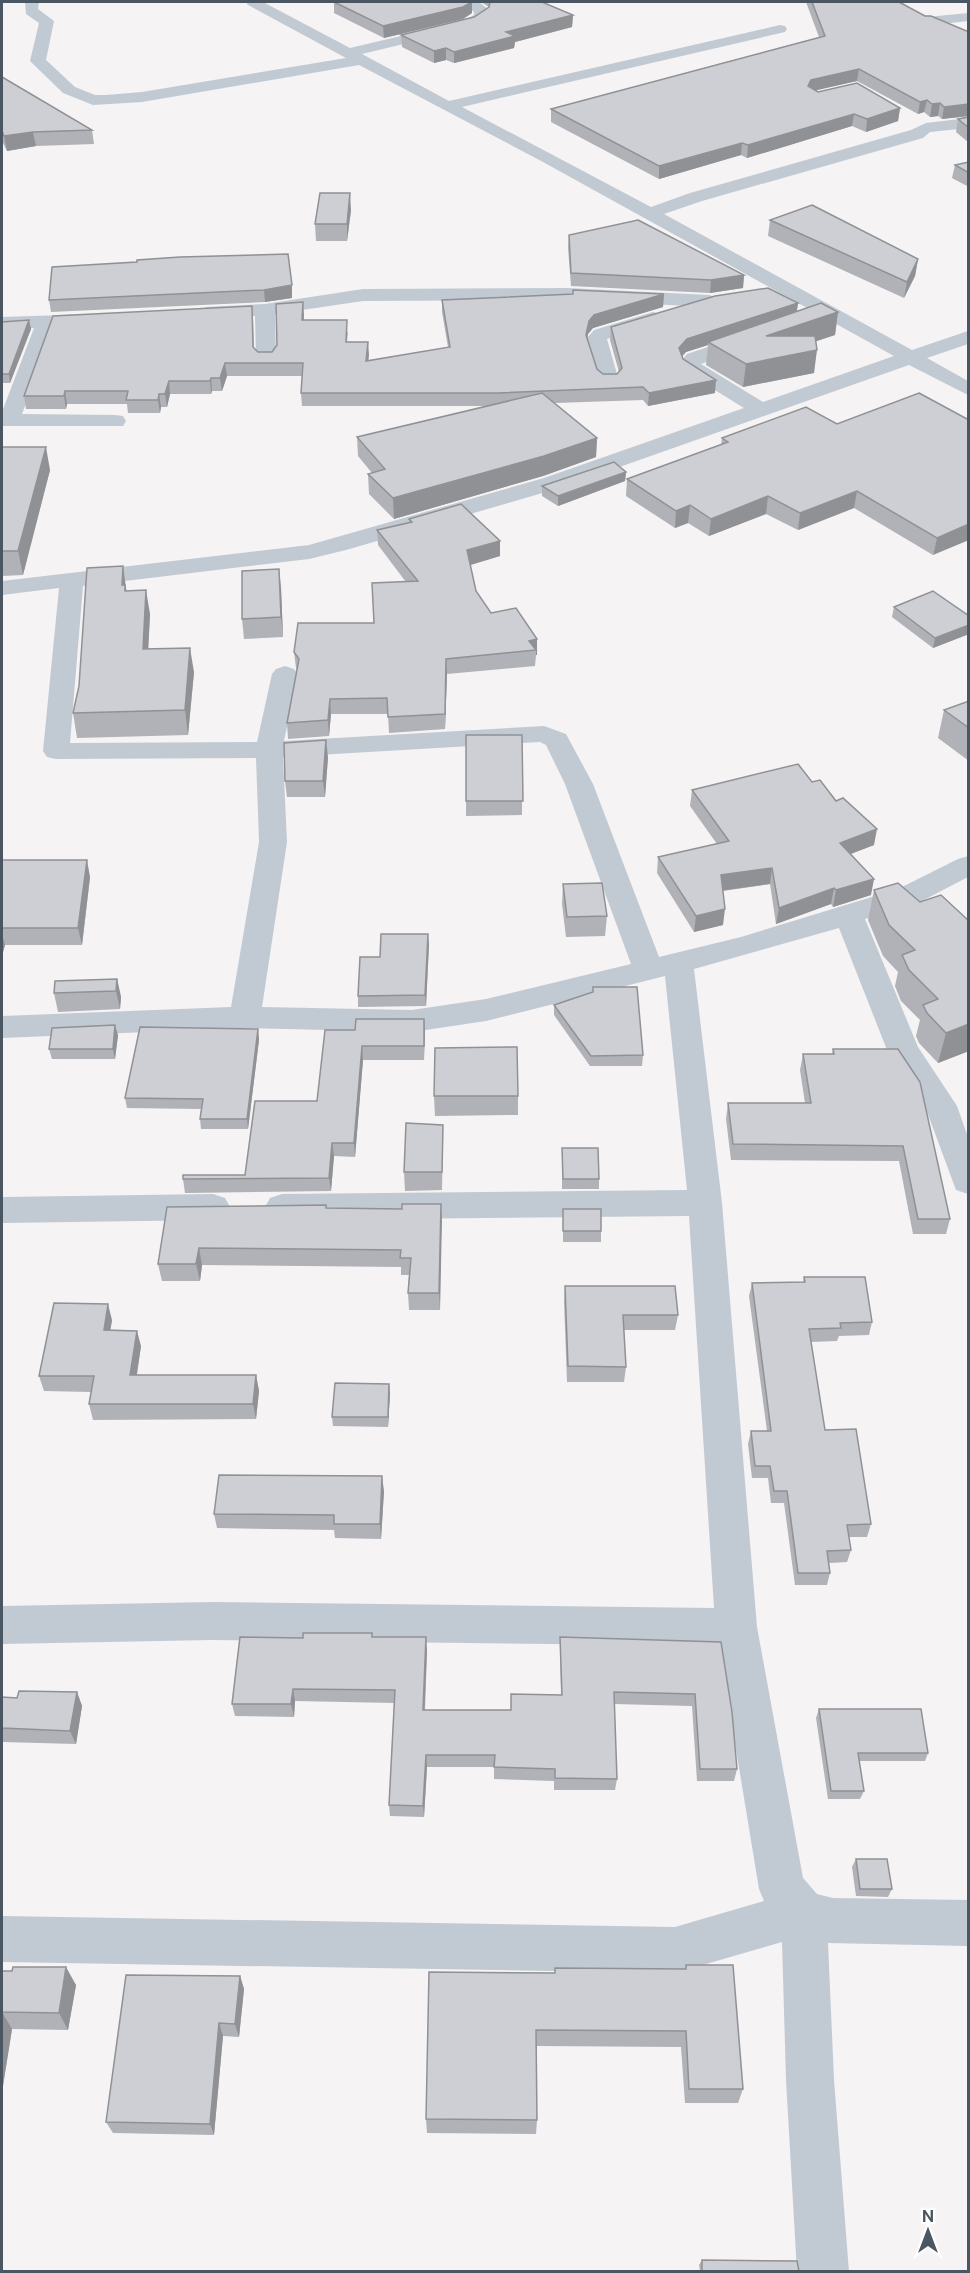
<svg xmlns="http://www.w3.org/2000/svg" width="970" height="2273" viewBox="0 0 970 2273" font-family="'Public Sans',sans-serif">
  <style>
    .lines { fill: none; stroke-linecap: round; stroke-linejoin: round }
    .minor { fill: #c1cad2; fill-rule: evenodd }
    .wall { fill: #b0b2b7 }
    .shaded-wall { fill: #909195 }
    .building { fill: #cdcfd5; stroke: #909195; stroke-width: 1.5 }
  </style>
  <rect width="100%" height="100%" fill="#f5f3f3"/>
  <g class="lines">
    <!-- minor -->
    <g class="minor">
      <path d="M25,2H39L38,9L54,21L46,60L75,87L95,95H106L142,92L346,58L248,5L246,2H263L350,48L464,21L474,15V12L463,2H479L489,10L488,17L474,27L362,54L449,101L780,25L785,26L787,29L785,32L462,107L651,207L690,193L911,130L926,123L968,118V128L930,132L923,138L702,201L664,214L912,350L968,331V344L927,358L968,381V395L909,365L560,488L346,550L309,559L83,586L70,743L257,742L272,674L276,669L285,666L294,669L298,674L284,741L544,726L566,734L593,784L659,957L741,937L898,889L958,859L968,856V877L918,903L865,919L918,1047L957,1106L968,1137V1194L956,1190L926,1109L887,1050L839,928L694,969L722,1203L757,1627L803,1878L817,1894L833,1898L968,1900V1946L828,1943L834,2080L849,2272H797L786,2080L782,1942L675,1973L2,1962V1916L675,1927L764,1901L759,1889L719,1646L212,1640L2,1644V1606L212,1602L714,1608L689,1216L282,1220L270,1216L265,1207L270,1198L282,1194L687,1190L665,976L486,1021L412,1032L245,1028L2,1038V1016L231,1007L259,842L256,758L56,759L47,757L43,751L59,588L2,595V581L309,545L544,478L744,408L684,371L680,362L687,354L743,335H757L760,339L757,343L701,364L763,402L894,356L543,162L359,65L142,102L93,105L63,93L30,61L39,23L26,14ZM540,742L546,745L565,784L631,964L486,999L412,1010L262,1007L287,842L283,757Z"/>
      <path d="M885,2H901L927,17L968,13V21L924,26Z"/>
      <path d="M567,288L710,295L720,301L710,307L567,300L363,301L275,314L276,358L273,362H259L256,358L255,316L206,319L196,313L206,307L265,304L363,289Z"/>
      <path d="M653,312L660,314L663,318L660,322L607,339L619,381L616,385H602L587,338L594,330Z"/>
      <path d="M95,314L105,320L102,324L54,327L22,414L115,415L123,416L126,421L123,426H2V412L34,328L2,329V317Z"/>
      <path d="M213,1194L225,1198L230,1207L225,1216L213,1220L2,1223V1197Z"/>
    </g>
  </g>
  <!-- wall -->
  <g class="wall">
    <path d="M334,2L472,13L463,19L384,38L334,13Z"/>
    <path d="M481,2H542L573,15L572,27L515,42L514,48L454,63L446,60L434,63L402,47L401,35L474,17L489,7Z"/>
    <path d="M806,2H899L925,16L969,32V116L942,119L938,116L930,117L924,112L918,114L857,81L815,90L818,92L900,108L898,121L866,132L852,126L747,158L741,155L659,179L551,122V109L819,37Z"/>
    <path d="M2,77L92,130L94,144L36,146L7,151L2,141Z"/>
    <path d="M969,117V143L956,132L958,119Z"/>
    <path d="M969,162V187L952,178L955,165Z"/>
    <path d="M351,210L347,241H316L315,224Z"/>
    <path d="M770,220L918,259L915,276L904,298L768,236Z"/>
    <path d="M569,235L744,275L743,288L710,293L571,286L568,248Z"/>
    <path d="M292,285V298L265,302L51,312L49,300Z"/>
    <path d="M664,294L663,307L593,328L588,334L587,339L597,369L603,374H617L619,372L610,340L611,327L798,303L797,311L838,312L835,335L816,341L814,373L743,387L706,365L708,345L686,352L682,356L683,359L715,393L648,406L643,400L555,403L597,438L596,457L543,476L394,519L369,494L368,474L372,473L358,456L357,437L488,406H302L301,393L302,376H227L222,391H212L211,394H170L167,407H161L160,413H128L127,404H67L66,409H26L24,396L253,318L254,348L258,352H272L304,315V320L348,332L347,342H368V361L448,347L442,312V300Z"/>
    <path d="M29,320L31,329L10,383H2V322Z"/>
    <path d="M969,420L933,555L854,508L798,530L766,514L709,536L688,523L675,528L626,496L627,479L721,445L722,438L837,424Z"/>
    <path d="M2,447L50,470L23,575L2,576Z"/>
    <path d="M626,472L625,481L558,506L542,496V486Z"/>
    <path d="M409,519L500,556L470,565L476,591L491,613L537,639V655H536L535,666L447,674L445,729L389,733L388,714H331L329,736L288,739L287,723L297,669L296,668L294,652L374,623L406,582L378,545L377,530L409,522Z"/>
    <path d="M281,588L283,637L244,639L242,619Z"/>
    <path d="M127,590L150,614L148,649L194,672L188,735L77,738L73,713Z"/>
    <path d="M894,607L969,616V634L933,648L892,617Z"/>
    <path d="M969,701V761L938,738L944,710Z"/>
    <path d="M466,735H522V815L466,816Z"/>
    <path d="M328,757L325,797H287L285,781Z"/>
    <path d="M812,782L874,845L851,854L871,895L833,907L831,904L776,924L770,884L723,891V925L694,932L657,873L658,857L717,844L690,806L692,790Z"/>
    <path d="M2,860L90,877L82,945H5L3,952H2Z"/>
    <path d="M563,884L607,916L605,936L566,937L562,904Z"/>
    <path d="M874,890L920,902L969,921V1051L938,1063L919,1043L916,1036L920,1020L901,1001L895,986L898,972L883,956L868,920Z"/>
    <path d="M429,944L426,1006L358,1007V996L380,957Z"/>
    <path d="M117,979L121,997L120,1009L58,1012L54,993Z"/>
    <path d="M593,987L643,1055L642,1066H590L554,1015V1005L593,992Z"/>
    <path d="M424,1019V1060H363L355,1157L334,1156L331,1191L185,1193L183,1179L245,1175L317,1101L355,1030Z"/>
    <path d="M258,1029L259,1040L248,1129H201L200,1119L201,1109L127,1108L125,1098Z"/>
    <path d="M118,1035L115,1059H52L49,1049Z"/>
    <path d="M833,1049H898L950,1219L946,1234H913L899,1161L731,1160L726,1119L728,1103H805L800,1070L803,1054H832Z"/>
    <path d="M434,1096H518V1115L435,1116Z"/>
    <path d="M443,1143L442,1190L405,1191L404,1172Z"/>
    <path d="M562,1148L599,1179V1189H562Z"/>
    <path d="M441,1204L440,1310H409L408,1293L409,1275H401V1267L202,1265L200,1281H162L158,1264L167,1207L402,1209Z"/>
    <path d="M563,1209L601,1231V1242H563Z"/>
    <path d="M804,1277L872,1322L869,1335L839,1336L837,1341L811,1342L825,1430L871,1524L867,1537H849L851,1550L847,1562L829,1563L830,1573L827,1585H795L784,1503H771L768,1478H752L748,1444L751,1431H767L749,1296L752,1283L803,1282Z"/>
    <path d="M565,1286L678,1315L675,1330H624L626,1367L624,1382H567L564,1301Z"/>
    <path d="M112,1320L110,1330L141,1346L137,1375H256L259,1391L256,1419L93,1420L89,1404L91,1392L44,1391L39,1376Z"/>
    <path d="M389,1384L390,1394L388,1427L333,1426L332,1417Z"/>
    <path d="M384,1491L381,1539L335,1538L334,1530L217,1528L214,1514Z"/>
    <path d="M373,1637L427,1650L425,1710H510L561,1695L560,1649V1637L721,1642L737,1769L734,1781H697L692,1706L614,1704L617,1779L615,1790H554V1781L494,1779V1767H427L424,1817L390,1816L389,1805L394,1703L295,1701L294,1717L235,1716L232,1704L303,1638Z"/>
    <path d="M77,1692L82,1706L76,1744L2,1742V1697L17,1698Z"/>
    <path d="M819,1709L928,1753L925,1761H859L864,1791L860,1799H828L816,1718Z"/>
    <path d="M856,1859L892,1889L888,1897L856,1896L852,1867Z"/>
    <path d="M686,1965L743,2089L738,2103H685L681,2047L537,2046V2120L536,2134L427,2133L426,2119L555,1973L685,1969Z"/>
    <path d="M2,1971L76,1985L68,2030L12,2029L2,2092Z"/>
    <path d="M240,1976L244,1989L239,2037L223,2036L214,2135L113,2133L106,2122Z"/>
    <path d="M702,2260L799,2271H700L699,2265Z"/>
  </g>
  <!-- shaded-wall -->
  <g class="shaded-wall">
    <path d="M472,2V13L463,19L384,38L383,26Z"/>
    <path d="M573,15L572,27L515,42L514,48L454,63V52L506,32Z"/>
    <path d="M446,48V60L434,63V51Z"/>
    <path d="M859,69L857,81L809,92L808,86L811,80Z"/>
    <path d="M927,100L924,112L918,114L920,102Z"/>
    <path d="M940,103L938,116L930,117L932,104Z"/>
    <path d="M969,104V116L942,119L944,107Z"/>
    <path d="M900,108L898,121L866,132L867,119Z"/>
    <path d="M854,114L852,126L747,158L748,145Z"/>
    <path d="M33,132L36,146L7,151L4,136Z"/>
    <path d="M742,143L741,155L659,179V166Z"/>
    <path d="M350,193L351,210L347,241V224Z"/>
    <path d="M918,259L915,276L904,298L907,282Z"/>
    <path d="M744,275L743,288L710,293L711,280Z"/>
    <path d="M292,285V298L265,302L264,290Z"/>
    <path d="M664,294L663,307L593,328L588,334L586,348V335L589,321L594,315Z"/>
    <path d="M303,302L304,315L303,333L302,320Z"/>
    <path d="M798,303L796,315L708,342V345L686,352L678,361L679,348L687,339Z"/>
    <path d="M838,312L835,335L763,359L766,336Z"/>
    <path d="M29,320L31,329L10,383L9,374Z"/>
    <path d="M368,342L369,355L367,374L366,361Z"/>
    <path d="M817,350L814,373L743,387L746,364Z"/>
    <path d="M225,363L227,376L222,391L220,378Z"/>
    <path d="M211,378L212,391L211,394L210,381Z"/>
    <path d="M716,380L715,393L648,406L649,393Z"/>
    <path d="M169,381L170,394L167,407L165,394Z"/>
    <path d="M65,391L67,404L66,409L64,396Z"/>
    <path d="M159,394L161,407L160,413L158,400Z"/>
    <path d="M597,438L596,457L543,476L394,519L393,498Z"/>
    <path d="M46,447L50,470L23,575L18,551Z"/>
    <path d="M626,472L625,481L558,506V496Z"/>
    <path d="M857,491L854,508L798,530L800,513Z"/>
    <path d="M768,496L766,514L709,536L711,519Z"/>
    <path d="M690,505L688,523L675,528L676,511Z"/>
    <path d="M969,524V540L933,555L937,538Z"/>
    <path d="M500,541V556L467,566V550Z"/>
    <path d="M123,566L129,609L122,585Z"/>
    <path d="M279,569L281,588L283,637L281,617Z"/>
    <path d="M146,590L150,614L147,674L143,649Z"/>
    <path d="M969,625V634L933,648L935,638Z"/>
    <path d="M537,639V655H536V650L529,641Z"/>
    <path d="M190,648L194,672L188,735L185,710Z"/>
    <path d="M446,659L447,674L445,729V714Z"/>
    <path d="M330,699L331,714L329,736L328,720Z"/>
    <path d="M326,740L328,757L325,797L323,781Z"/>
    <path d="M877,829L874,845L837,859L840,843Z"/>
    <path d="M87,860L90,877L82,945L78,928Z"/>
    <path d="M772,868L770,884L719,891L721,875Z"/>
    <path d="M874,879L871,895L833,907L836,890Z"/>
    <path d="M834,888L831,904L776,924L779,908Z"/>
    <path d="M725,909L723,925L694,932L696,916Z"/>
    <path d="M2,934L5,945L3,952L2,947Z"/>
    <path d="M428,934L429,944L426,1006L425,995Z"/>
    <path d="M117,979L121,997L120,1009L116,991Z"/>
    <path d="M424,1019L425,1032L424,1060Z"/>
    <path d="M969,1024V1051L938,1063L946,1033Z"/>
    <path d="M115,1025L118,1035L115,1059L113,1049Z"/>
    <path d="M258,1029L259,1040L248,1129L247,1119Z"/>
    <path d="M362,1046L363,1060L355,1157L354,1143Z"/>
    <path d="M332,1143L334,1156L331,1191L329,1178Z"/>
    <path d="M441,1204L442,1221L440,1310L439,1293Z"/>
    <path d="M199,1248L202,1265L200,1281L196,1264Z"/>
    <path d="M108,1304L112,1320L108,1346L104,1330Z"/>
    <path d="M137,1331L141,1346L134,1391L130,1375Z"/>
    <path d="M256,1375L259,1391L256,1419L253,1404Z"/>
    <path d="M389,1384L390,1394L388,1427V1417Z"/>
    <path d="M382,1476L384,1491L381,1539L380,1524Z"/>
    <path d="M426,1637L427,1650L424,1722L423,1710Z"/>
    <path d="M293,1689L295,1701L294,1717L291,1704Z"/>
    <path d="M77,1692L82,1706L76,1744L70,1731Z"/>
    <path d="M426,1755L427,1767L424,1817L423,1806Z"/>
    <path d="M66,1967L76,1985L68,2030L59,2013Z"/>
    <path d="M240,1976L244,1989L239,2037L235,2024Z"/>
    <path d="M2,2012L12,2029L2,2092Z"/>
    <path d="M219,2023L223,2036L214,2135L210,2124Z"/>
  </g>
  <!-- building -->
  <g class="building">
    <path d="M334,2H472L463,7L383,26Z"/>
    <path d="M490,2H542L573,15L506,32L515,36L454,52L446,48L434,51L401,35L474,17L489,7Z"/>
    <path d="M812,2H899L925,16H931L969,32V104L944,107L940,103L932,104L927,100L920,102L859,69L811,80L808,86L818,92L857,83L900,108L867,119L854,114L748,145L742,143L659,166L551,109L825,36Z"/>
    <path d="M2,77L92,130L33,132L4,136L2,131Z"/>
    <path d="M969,117V128L958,119Z"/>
    <path d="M969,162V173L955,165Z"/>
    <path d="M320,193H350L347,224H315Z"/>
    <path d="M812,205L918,259L907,282L770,220Z"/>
    <path d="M638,220L744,275L711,280L571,273L569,235Z"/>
    <path d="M288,254L292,285L264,290L49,300L52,267L137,262V260L180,257Z"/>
    <path d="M768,288L798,303L687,339L679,348L683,359L716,380L649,393L643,387L498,393H301L303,363H225L220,378H211L210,381H169L165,394H159L158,400H126L128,391H65L64,396H24L53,316L252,306L253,347L258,352H272L277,345L276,304L303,302L302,320H347L346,342H368L366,361L450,347L442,300L573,294V290L664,294L594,315L589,321L586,335L597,369L603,374H617L622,368L611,327L715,296Z"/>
    <path d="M821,303L838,312L766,336H815L817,350L746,364L708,342Z"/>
    <path d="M29,320L9,374H2V322Z"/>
    <path d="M542,393L597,438L544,456L393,498L368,474L385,469L357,437Z"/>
    <path d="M919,393L969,420V524L937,538L857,491L800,513L768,496L711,519L690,505L676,511L627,479L728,442L722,438L806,407L837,424Z"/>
    <path d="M2,447H46L18,551H2Z"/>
    <path d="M614,462L626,472L558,496L542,486Z"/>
    <path d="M461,504L500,541L467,550L476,591L491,613L516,608L537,639L529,641L536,650L446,659L445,714L388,717L387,698L330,699L328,720L287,723L299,659L294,652L298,623H374L372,583L418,581L377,530L412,522L409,519Z"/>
    <path d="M123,566L122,585H125V591L146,590L143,649L190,648L185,710L73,713L79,686L87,568Z"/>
    <path d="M279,569L281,617L242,619V571Z"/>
    <path d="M933,591L969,616V625L935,638L894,607Z"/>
    <path d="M969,701V728L944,710Z"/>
    <path d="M466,735H522L523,801H466Z"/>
    <path d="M326,740L323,781H285L284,743Z"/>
    <path d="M798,764L812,782L820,780L836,801L843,798L877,829L840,843L874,879L836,890L834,888L779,908L772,868L721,875L725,909L696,916L658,857L729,841L692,790Z"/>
    <path d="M2,860H87L78,928H2Z"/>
    <path d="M602,883L607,916L567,917L563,884Z"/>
    <path d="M898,883L920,902L941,895L969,921V1024L946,1033L927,1013L923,1005L938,999L909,970L902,955L915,950L889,925L874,890Z"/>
    <path d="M381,934H428L425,995L358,996L360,957H380Z"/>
    <path d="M117,979L116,991L54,993L55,981Z"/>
    <path d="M593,987H637L643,1055L591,1056L554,1005L593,992Z"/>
    <path d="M356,1019H424V1046H362L354,1143H332L329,1178L183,1179V1175H245L255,1101H317L325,1030H355Z"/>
    <path d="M115,1025L113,1049H49L52,1028Z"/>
    <path d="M140,1027L258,1029L247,1119H200L203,1099L125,1098Z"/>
    <path d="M517,1047L518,1096H434L435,1048Z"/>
    <path d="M833,1049H898L920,1082L950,1219H918L903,1146L733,1144L728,1103H811L803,1054H834Z"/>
    <path d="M406,1123L443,1125L442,1172H404Z"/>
    <path d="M562,1148H598L599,1179H563Z"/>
    <path d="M402,1204H441L439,1293H408L411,1258H400L401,1250L199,1248L196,1264H158L167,1207L326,1205V1208L402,1209Z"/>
    <rect x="563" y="1209" width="38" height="22"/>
    <path d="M804,1277H865L872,1322L840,1323L841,1328L809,1329L825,1430L856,1429L871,1524L847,1525L851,1550L827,1551L830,1573H798L787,1491H774L770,1466H755L751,1431H771L752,1283L805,1282Z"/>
    <path d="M565,1286H675L678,1315H623L626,1367L568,1366Z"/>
    <path d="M54,1303L108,1304L104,1330L137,1331L130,1375H256L253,1404H89L94,1376H39Z"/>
    <path d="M335,1383L389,1384L388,1417H332Z"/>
    <path d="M219,1475L382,1476L380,1524H334V1515L214,1514Z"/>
    <path d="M303,1633H372V1637H426L423,1710H511V1694L562,1695L560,1637L721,1642L732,1712L737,1769H700L695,1694L614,1692L617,1779L555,1778V1769L494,1767L495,1755H426L423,1806L389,1805L395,1690L293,1689L291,1704H232L240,1637L303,1638Z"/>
    <path d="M19,1691L77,1692L70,1731L2,1728V1697L17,1698Z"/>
    <path d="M819,1709H921L928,1753H858L864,1791H831Z"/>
    <path d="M856,1859H887L892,1889H860Z"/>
    <path d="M686,1965H733L743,2089H689L686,2031L536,2030L537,2120L426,2119L429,1972L555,1973V1968L686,1969Z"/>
    <path d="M13,1967H66L59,2013L2,2012V1971H12Z"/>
    <path d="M126,1975L240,1976L235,2024L219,2023L210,2124L106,2122Z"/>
    <path d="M702,2260L797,2261L799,2271H702Z"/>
  </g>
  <!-- border -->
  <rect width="970" height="2273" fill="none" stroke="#4a5661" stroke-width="6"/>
  <!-- north arrow -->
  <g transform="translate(928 2231)" stroke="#ffffff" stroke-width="4.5" paint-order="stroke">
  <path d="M0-4.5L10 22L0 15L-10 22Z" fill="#4a5661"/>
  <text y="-9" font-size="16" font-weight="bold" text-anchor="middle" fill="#4a5661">N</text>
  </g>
</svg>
